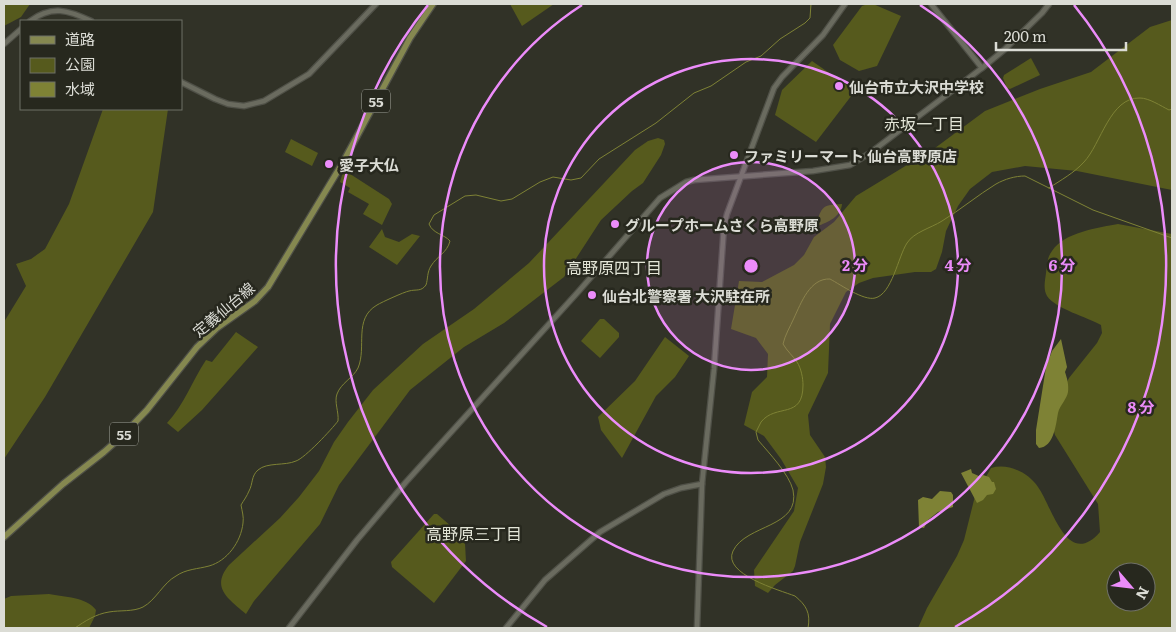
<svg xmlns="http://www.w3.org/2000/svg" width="1176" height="632" viewBox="0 0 1176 632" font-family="Literata,'Noto Sans JP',serif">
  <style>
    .green { fill: #565a1d; fill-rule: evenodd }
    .water { fill: #7e8235 }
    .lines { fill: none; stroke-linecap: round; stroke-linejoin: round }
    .stream { stroke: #7e8235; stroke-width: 1 }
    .tertiary-casing { stroke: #4f5047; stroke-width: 7 }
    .primary-casing { stroke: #4f5047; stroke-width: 8 }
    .tertiary { stroke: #6a6b5f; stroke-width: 4.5 }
    .primary { stroke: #858850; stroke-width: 5.5 }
    .ring { fill: none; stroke: #ec8cfa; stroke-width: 2.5 }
    .poi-dot { fill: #ec8cfa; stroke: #27281e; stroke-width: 2 }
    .labels { text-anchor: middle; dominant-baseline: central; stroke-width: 5; stroke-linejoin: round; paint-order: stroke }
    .shield { fill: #27281e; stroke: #a5a69e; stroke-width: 1 }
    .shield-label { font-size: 14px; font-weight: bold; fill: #dbdcd5 }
    .poi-label { font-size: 15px; font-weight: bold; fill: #dbdcd5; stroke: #27281e; text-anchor: start }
    .street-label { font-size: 15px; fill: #dbdcd5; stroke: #27281e }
    .neighbourhood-label { font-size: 16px; fill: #e3e5d7; stroke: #27281e }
    .centre { fill: #ec8cfa; stroke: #27281e; stroke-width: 2.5 }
    .ring-label { font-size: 15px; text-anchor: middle; font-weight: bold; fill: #ec8cfa; stroke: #27281e; stroke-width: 5; stroke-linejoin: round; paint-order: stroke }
  </style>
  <rect width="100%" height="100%" fill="#313227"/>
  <!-- green -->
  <g class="green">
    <path d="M4,4H30L21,17L4,26Z"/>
    <path d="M510,4H554L522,26Z"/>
    <path d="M868,4H873L901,16L877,66L859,71L840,60L833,45L862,6Z"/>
    <path d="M1172,20V190L1077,171L1025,166L992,172L970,189L958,206L946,231L942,252L936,269L931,272H915L873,278L859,283L846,292L830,324L828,373L808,415L810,435L825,457L826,467L823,484L800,542L795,566L793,571L775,585L768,593L755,586L754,570L794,511L798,488L781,459L764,436L744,425L752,392L767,377L768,354L756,338L731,329L739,281L762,282L794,265L804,255L814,237L834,222L856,196L935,148L985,111L1040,89L1091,72L1150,27Z"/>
    <path d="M1031,58L1040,75L1010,89L1007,88L1003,78L1004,75Z"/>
    <path d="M812,61L855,91L816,142L775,115L782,90Z"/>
    <path d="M103,109H168L153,212L45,397L4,459V322L26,286L16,264L31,259L45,249L69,204Z"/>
    <path d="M658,138L664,140L665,144L661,155L643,183L632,191L601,220L564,277L504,323L464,347L410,390L339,485L320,524L254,601L246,614C229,599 210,588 229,565L280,518L299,497L319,471L334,442L348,422L373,390L423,344L474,309L529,263L635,150L648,141Z"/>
    <path d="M291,139L318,153L312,166L285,152Z"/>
    <path d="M343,172H347L389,199L392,204L382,225L363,214L369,204L348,192L350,188L340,182Z"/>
    <path d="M842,204C841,217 828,222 818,226L816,225C822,206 822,205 842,204Z"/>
    <path d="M1118,224L1172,234V628H918L927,608L957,556L964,540L975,496L991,468C1008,463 1028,472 1038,487C1052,506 1067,570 1100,532L1098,504L1055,435L1052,425V410L1069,378L1097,343L1102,333L1101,325C1087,317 1056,309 1047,296C1043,289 1045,281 1046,273C1047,266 1047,257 1052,251C1065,232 1097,228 1118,224ZM1116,572H1146V602H1116Z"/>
    <path d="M382,229L385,237L399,242L412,234L420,236L397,265L369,247Z"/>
    <path d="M600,319H604L619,333V337L600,358L581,341Z"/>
    <path d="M236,332L258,347L202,410L178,432L167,423C184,405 192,381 206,360L212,362Z"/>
    <path d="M665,337L689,356L675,377L656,396L622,458L601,430L598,417L635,381Z"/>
    <path d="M434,514H437L459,533L465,544L466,561L434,603L392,567L391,562Z"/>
    <path d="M49,594C64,597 87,597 96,610L95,616L89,628H4V599L11,596Z"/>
  </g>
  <!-- water -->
  <g class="water">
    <path d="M1061,339L1067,367L1065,372C1067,378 1069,385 1068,392C1067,399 1060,405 1058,413C1056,424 1054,447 1039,448L1036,444V430L1046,367L1052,351Z"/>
    <path d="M971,469L972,473L981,477L983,475L989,477L992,482H994L996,489L993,494L987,495L983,500L977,503L961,473Z"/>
    <path d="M940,491L951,492L953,495V507L938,512L928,520L924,528L919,527L918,500L923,497L932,499Z"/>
  </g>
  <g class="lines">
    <!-- stream -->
    <g class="stream">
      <path d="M1049,188C1061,180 1074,173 1084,162C1101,144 1110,97 1140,98C1149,98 1161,106 1169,110L1172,109"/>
      <path d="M75,628C85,621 96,614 109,612C120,610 133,612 143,607C156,600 163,583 176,576C186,569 198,569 209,566C227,561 241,542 243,523C244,517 242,511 241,505C244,500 247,496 249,491C253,484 251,476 258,470C267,462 285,466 296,461C305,458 332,429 338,421C339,412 334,402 337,394C341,383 353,378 358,368C367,347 353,319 377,305C382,302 404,292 409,291C416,289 421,292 426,285C428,279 427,272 431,266C437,256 447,253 450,241C444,234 433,234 429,224L434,215L465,196L476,195L501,201L512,199L540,182L553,177L571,180L581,178L599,159L656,123L694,93L711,86L746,62L761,56L780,39L805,23L810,18L811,4"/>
      <path d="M808,628C811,613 806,605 795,596C779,590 722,574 733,551C746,524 801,528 793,490C789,474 769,453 758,440L756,432C758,429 759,425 761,422C776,403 803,420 803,385C803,378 801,368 797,362C793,356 787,351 783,344C785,335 790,327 794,318C801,303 810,278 830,279C841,285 864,301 875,298C892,294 898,257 907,243C914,232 931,228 942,221C960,210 978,195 996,184C1005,179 1015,176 1025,176L1093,210L1172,238"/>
    </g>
    <defs>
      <g id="tertiary">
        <path d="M931,4L982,68"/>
        <path d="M30,21C52,5 68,10 91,21"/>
        <path d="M4,44L21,29"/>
        <path d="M181,82L215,99L228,104L244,106L264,101L309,74L376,4"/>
        <path d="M289,628L357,540L406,482L578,292L660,198L686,182L694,180L813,171L850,165L870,153L982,68L1004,50L1042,13L1049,4"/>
        <path d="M506,628L545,580L600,532L664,494L681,488L702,484"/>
        <path d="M697,628L702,484L714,369L724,226L727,214L774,88L782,77L823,35L845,4"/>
      </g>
      <path id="primary" d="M4,537L63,484L104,452L122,436L147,410L197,347L217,328L255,301L268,287L342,164L410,38L433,4"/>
    </defs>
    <!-- tertiary casing -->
    <use href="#tertiary" class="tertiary-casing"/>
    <!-- primary casing -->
    <use href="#primary" class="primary-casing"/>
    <!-- tertiary -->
    <use href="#tertiary" class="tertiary"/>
    <!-- primary -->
    <use href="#primary" class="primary"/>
  </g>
  <!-- distance rings -->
  <circle cx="751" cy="266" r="104" fill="#ec8cfa" fill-opacity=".12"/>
  <g class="ring">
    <circle cx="751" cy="266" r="104"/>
    <circle cx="751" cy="266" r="207"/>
    <path d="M920 5A311 311 0 1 1 582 5"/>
    <path d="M547 627A415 415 0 0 1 428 5M1074 5A415 415 0 0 1 955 627"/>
  </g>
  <!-- markers -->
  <g class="poi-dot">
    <circle cx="839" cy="86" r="5"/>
    <circle cx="734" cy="155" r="5"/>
    <circle cx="329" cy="164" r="5"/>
    <circle cx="615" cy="224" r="5"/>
    <circle cx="592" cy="295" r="5"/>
  </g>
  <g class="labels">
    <!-- shield labels -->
    <g class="shield">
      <rect x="362" y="89.5" width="28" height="23" rx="4"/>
      <rect x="110" y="422.5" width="28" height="23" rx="4"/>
    </g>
    <g class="shield-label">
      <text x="376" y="101">55</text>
      <text x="124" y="434">55</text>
    </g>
    <!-- poi labels -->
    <g class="poi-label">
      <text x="849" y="86">仙台市立大沢中学校</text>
      <text x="744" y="155">ファミリーマート 仙台高野原店</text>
      <text x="339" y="164">愛子大仏</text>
      <text x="625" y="224">グループホームさくら高野原</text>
      <text x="602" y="295">仙台北警察署 大沢駐在所</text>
    </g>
    <!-- street labels -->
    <g class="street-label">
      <text transform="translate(223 309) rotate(-40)">定義仙台線</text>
    </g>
    <!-- neighbourhood labels -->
    <g class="neighbourhood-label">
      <text x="924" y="123">赤坂一丁目</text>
      <text x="614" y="267">高野原四丁目</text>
      <text x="474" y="533">高野原三丁目</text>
    </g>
  </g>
  <circle cx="751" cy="266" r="8" class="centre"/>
  <g class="ring-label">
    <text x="855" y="271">2 分</text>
    <text x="958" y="271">4 分</text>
    <text x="1062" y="271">6 分</text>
    <text x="1141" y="413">8 分</text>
  </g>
  <!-- border -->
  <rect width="1176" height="632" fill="none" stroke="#dbdcd5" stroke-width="10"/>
  <!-- legend -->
  <rect x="20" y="20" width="162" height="90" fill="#27281e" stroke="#6f7067"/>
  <rect x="30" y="36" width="25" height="8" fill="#858850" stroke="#6f7067"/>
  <text x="65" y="45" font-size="15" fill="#dbdcd5">道路</text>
  <rect x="30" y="58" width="25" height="15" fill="#565a1d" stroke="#6f7067"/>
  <text x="65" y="70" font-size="15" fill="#dbdcd5">公園</text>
  <rect x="30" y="82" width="25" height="15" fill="#7e8235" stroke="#6f7067"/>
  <text x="65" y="95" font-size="15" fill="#dbdcd5">水域</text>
  <!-- north arrow -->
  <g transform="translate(1131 587) rotate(118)"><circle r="24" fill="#27281e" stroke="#6f7067"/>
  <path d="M0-4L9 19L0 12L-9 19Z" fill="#ec8cfa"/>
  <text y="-8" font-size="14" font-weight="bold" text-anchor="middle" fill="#dbdcd5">N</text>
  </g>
  <!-- scale -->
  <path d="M996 42v8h130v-8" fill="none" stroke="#dbdcd5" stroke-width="2.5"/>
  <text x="1004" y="42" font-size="15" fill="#dbdcd5" stroke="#27281e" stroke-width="4" paint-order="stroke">200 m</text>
</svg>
